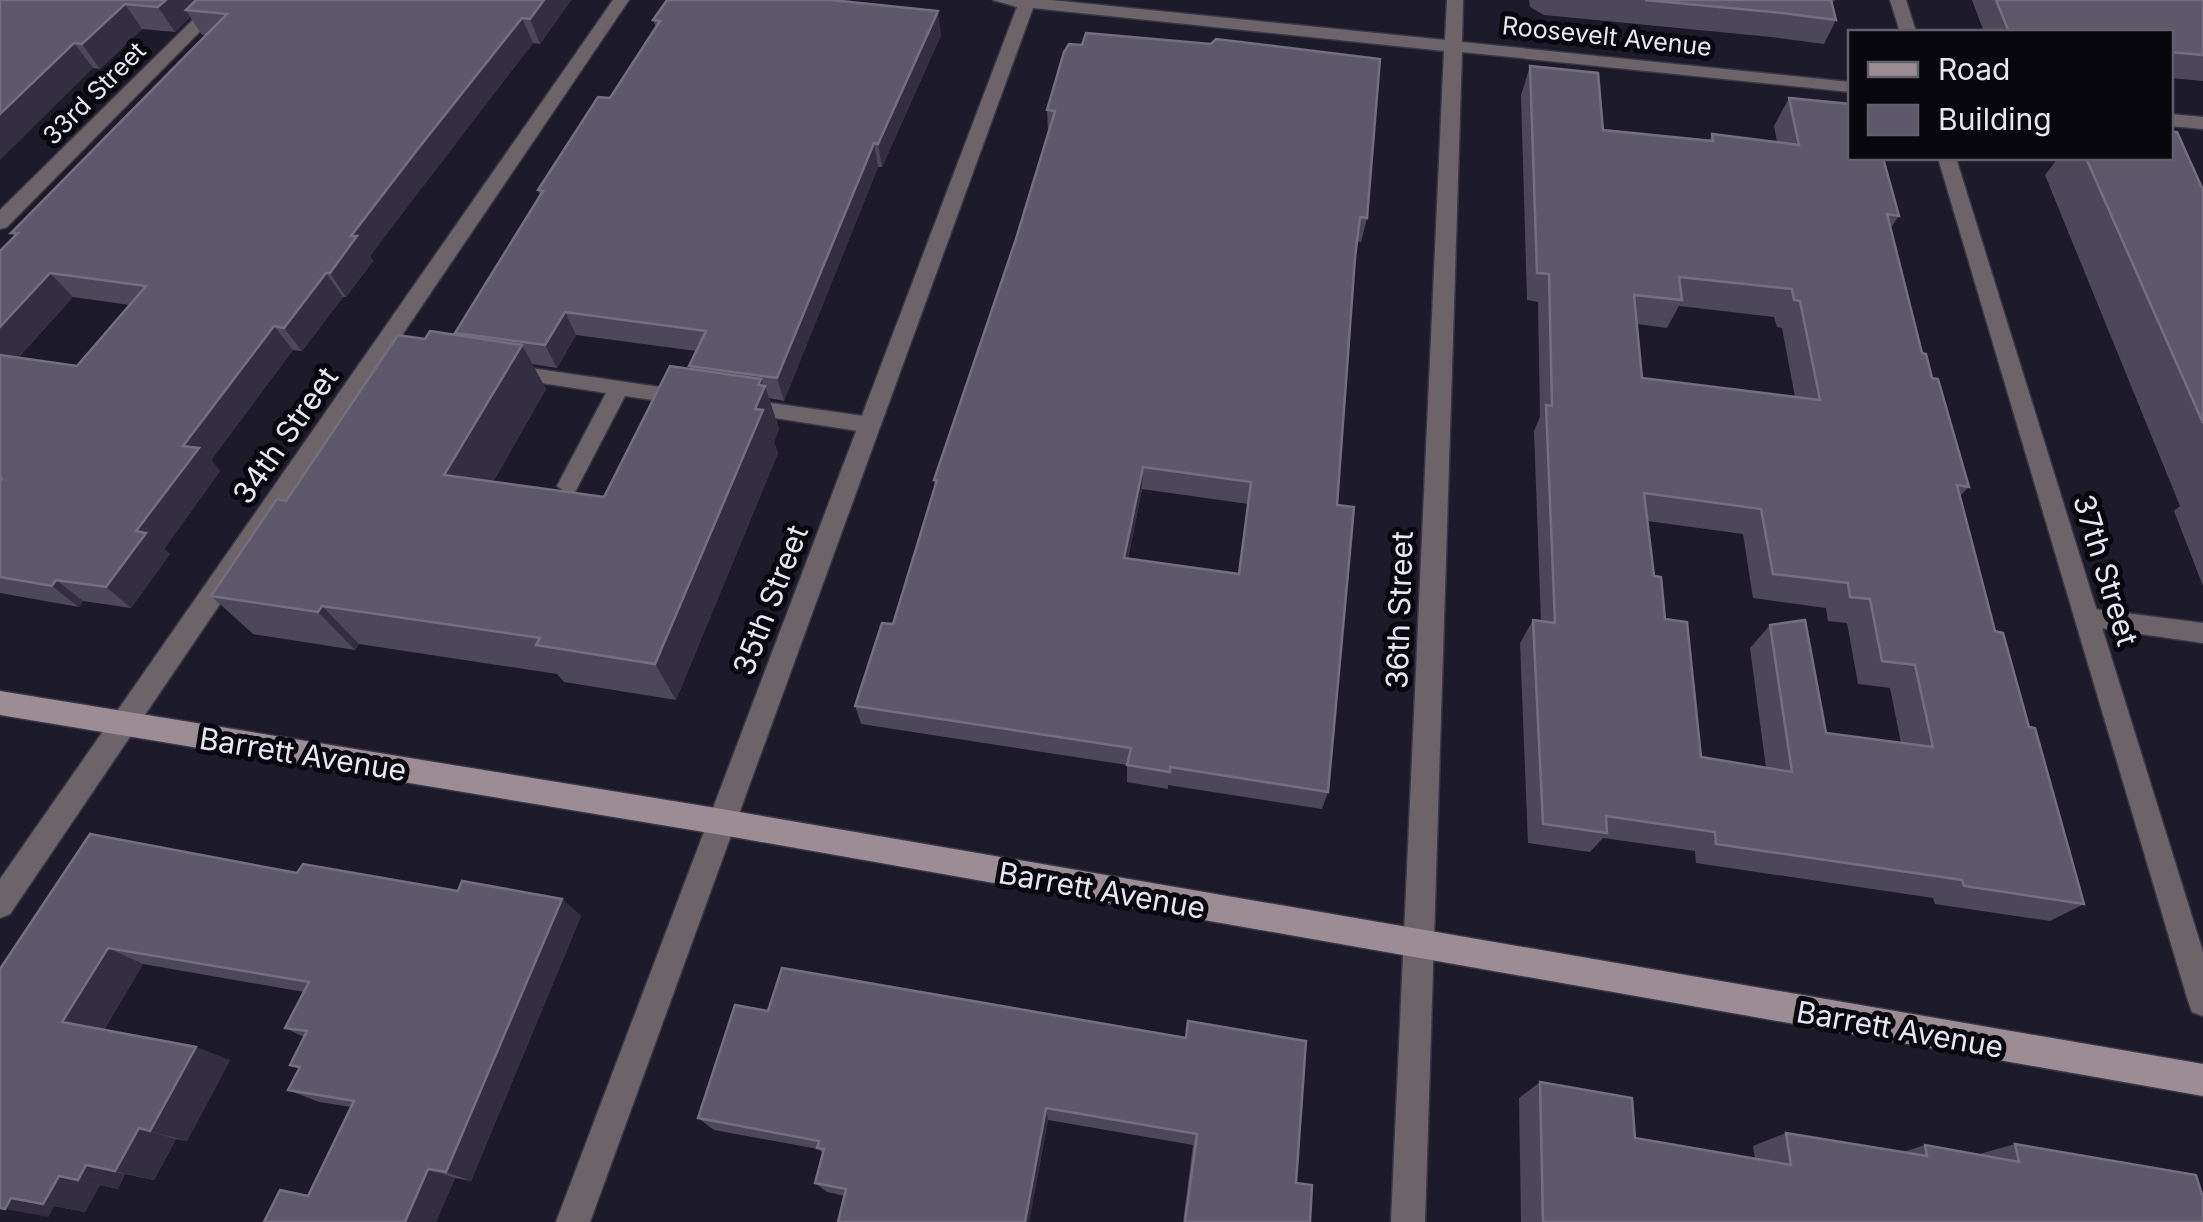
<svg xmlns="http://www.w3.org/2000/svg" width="2203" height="1222" viewBox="0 0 2203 1222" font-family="Inter,sans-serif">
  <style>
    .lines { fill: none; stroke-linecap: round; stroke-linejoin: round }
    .service-casing { stroke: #393746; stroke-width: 3 }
    .minor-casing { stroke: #393746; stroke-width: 3 }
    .tertiary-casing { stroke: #393746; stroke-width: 3 }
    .secondary-casing { stroke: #393746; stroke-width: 3 }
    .service { fill: #6d6469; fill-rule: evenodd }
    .minor { fill: #6d6469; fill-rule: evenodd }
    .tertiary { fill: #6d6469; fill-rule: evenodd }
    .secondary { fill: #9c8d94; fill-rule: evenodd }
    .wall { fill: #4d4859; fill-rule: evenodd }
    .shaded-wall { fill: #332e40 }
    .building { fill: #5d596a; stroke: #736f7f; stroke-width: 2.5; fill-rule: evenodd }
    .labels { text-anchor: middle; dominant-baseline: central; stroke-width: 10; stroke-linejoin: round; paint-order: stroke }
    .far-street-label { font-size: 25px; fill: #e8e6f2; stroke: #07070d }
    .street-label { font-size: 30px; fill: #e8e6f2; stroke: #07070d }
  </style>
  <rect width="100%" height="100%" fill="#1d1a2a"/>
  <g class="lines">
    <defs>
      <g id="service">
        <path d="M510,365L687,391L697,398L687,405L625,396L575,492L568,494L557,486L606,393L503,377L500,372L503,367Z"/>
        <path d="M743,399L871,417L881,425L871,433L743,413L733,406Z"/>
        <path d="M2086,608L2203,623V643L2086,626L2078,624L2075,617L2078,610Z"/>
      </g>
      <g id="minor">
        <path d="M213,0H231L7,227L0,229V210Z"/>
        <path d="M613,0H629L10,914L0,918V879Z"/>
        <path d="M993,0H1051L1445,40L1447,0H1463L1462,42L1850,82V92L1462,52L1425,1222H1391L1444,51L1033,8L590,1222H556L1017,7Z"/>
        <path d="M2170,114L2203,117V129L2170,126Z"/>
      </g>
      <g id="tertiary">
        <path d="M1890,0H1906L1916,32H1900Z"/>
        <path d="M1938,158H1956L2203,952V1016L2192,1012L2188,1001Z"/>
      </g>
      <path id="secondary" d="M0,691L722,809L2203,1064V1096L722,835L0,715Z"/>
    </defs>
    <!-- service casing -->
    <use href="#service" class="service-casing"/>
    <!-- minor casing -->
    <use href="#minor" class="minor-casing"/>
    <!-- tertiary casing -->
    <use href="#tertiary" class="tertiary-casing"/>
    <!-- secondary casing -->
    <use href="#secondary" class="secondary-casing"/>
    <!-- service -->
    <use href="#service" class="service"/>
    <!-- minor -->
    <use href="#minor" class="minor"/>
    <!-- tertiary -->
    <use href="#tertiary" class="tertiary"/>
    <!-- secondary -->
    <use href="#secondary" class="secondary"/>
  </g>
  <!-- wall -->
  <g class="wall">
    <path d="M0,0H571L540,44L533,43L431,175L370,256L373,261L346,297H343L302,351L293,350L211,460L220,471L164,549L170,554L131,608L83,601L79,607L0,593V251L14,236L11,233L206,35H202L190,17L175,32L142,29L100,69L93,68ZM73,297L130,305L77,366L18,358Z"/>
    <path d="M1529,0H1835L1832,4L1836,20L1824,44L1771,37L1544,15L1530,7Z"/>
    <path d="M1972,0H2203V81L2170,78V32H1984Z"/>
    <path d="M653,20L941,35L882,167H878L784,401L769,398L779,429L774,442L778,453L676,700L564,682L557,674L359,644L355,650L253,634L211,596L286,501L425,339L457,335L455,333L540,195L538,190L610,98L656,27ZM576,335L696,351L689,366L690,369L604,497L493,482L546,389L532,364L557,368Z"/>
    <path d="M1064,52L1367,218L1361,242L1357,241L1355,258L1337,505L1328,792L1322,809L1168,785V789L1127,782V765L861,724L855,706L893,624L935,487L934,480L1015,242L1048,132L1047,110ZM1142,489L1248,504L1238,574L1128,559Z"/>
    <path d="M1530,66L1603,130L1709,141L1712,134L1777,142L1774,126L1789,98L1899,216L1890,229L1922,353L1932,378L1969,487L1960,496L1995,631L2029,727L2084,904L2050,921L1935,904L1933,898L1696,863L1695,851L1603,838L1590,852L1528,843L1520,643L1533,620L1541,621L1534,431L1540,417L1538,302L1527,300L1521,95ZM1679,306L1774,317L1777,327L1782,328L1795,397L1642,378L1637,324L1667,328ZM1647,521L1743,534L1753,598L1826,608L1828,621L1847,623L1858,684L1890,688L1901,743L1826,733L1770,625L1750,648L1766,768L1701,757L1654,576Z"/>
    <path d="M2058,158H2170L2203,190V586L2174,511L2180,506L2045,175Z"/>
    <path d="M297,873L458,891L562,899L581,916L471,1181L455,1178L436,1222H264L308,1196L351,1107L319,1102L288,1090L299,1069L290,1065L304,1037L285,1028L304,992L143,964L104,1030L230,1060L187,1141L176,1139L154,1180L125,1174L118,1189L100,1185L85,1212L54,1206L48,1217L0,969Z"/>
    <path d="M768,1011L1185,1037L1188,1021L1296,1183L1310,1222H1183L1193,1145L1048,1120L1029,1222H838L845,1196L827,1192L815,1183L823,1153L818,1149L714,1130L698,1118Z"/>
    <path d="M1540,1082L1635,1138L1755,1159L1753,1146L1786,1133L1903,1152L1925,1145L1976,1155L2015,1144L2203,1222H1521L1519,1098Z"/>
  </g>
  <!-- shaded-wall -->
  <g class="shaded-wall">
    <path d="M166,0H208L186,10L190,17L175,32L158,7Z"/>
    <path d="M544,0H571L540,44L530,19Z"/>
    <path d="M125,4L142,29L100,69L82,44Z"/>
    <path d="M938,11L941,35L882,167L878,144Z"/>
    <path d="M522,18L533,43L370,256L373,261L346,297L330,273L351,236L417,150Z"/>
    <path d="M74,43L93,68L0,160V114Z"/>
    <path d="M874,143L878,167L784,401L777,378Z"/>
    <path d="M50,273L73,297L1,376L0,374V327Z"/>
    <path d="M326,273L343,297L302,351L284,328Z"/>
    <path d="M565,312L576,335L557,368L545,345Z"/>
    <path d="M274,326L293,350L211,460L220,471L164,549L170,554L131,608L106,587L183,446Z"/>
    <path d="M522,345L546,389L473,517L444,475Z"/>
    <path d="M761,379L764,389L765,386L779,429L774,442L778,453L676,700L655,664L755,409L758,385Z"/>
    <path d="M1143,467L1142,489L1124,579V558Z"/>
    <path d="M56,580L83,601L79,607L52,586Z"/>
    <path d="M322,606L359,644L355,650L318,612Z"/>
    <path d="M562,899L581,916L471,1181L446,1172Z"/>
    <path d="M108,948L143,964L100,1036L62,1022Z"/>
    <path d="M196,1047L230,1060L187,1141L150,1131Z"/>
    <path d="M1046,1108L1048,1120L1029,1222H1025Z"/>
    <path d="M139,1128L176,1139L154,1180L115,1171Z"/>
    <path d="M86,1165L125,1174L118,1189L78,1180Z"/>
    <path d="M428,1169L455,1178L436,1222H405Z"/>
    <path d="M59,1176L100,1185L85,1212L54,1206L48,1217L5,1209L11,1198Z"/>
  </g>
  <!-- building -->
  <g class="building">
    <path d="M0,0H166L158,7L125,4L82,44L74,43L0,114Z"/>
    <path d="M196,0H544L530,19L522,18L417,150L351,236H357L330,273H326L284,328L274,326L183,446L199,448L136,531L146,533L106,587L56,580L52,586L0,577V482L2,479L0,477V355L77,366L146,286L50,273L0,327V251L18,233H11L227,14L186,10Z"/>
    <path d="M667,0H831L938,11L878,144L874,143L777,378L689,366L706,331L565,312L545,345L455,333L543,191L538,190L598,97L610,98L660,21L653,20Z"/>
    <path d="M1645,0H1831L1836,20L1782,13Z"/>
    <path d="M1996,0H2203V55L2170,52V32H2009Z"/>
    <path d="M1086,33L1211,44L1216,39L1380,59L1367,218L1360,217L1355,258L1337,505L1354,507L1328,792L1170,767V772L1127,765L1131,748L855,706L882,623L893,624L937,480H934L1015,242L1055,111L1047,110L1064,52L1069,44L1082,45ZM1143,467L1251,482L1239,574L1124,558Z"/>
    <path d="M1530,66L1598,73L1603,130L1713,141L1712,134L1799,145L1789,98L1850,104V158H1883L1899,216L1887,214L1922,353L1926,354L1932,378L1938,379L1969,487L1957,485L1995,631L2003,633L2029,727L2035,728L2084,904L1964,886L1962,880L1716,844L1715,832L1606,816L1607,833L1543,824L1533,620L1555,623L1546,405L1552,406L1549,274L1537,273ZM1679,277L1792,289L1794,300L1800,301L1820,400L1642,378L1634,295L1682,300ZM1644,493L1761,509L1773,574L1848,583L1850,597L1870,599L1882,661L1915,665L1933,747L1826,733L1805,620L1770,625L1792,772L1701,757L1687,622L1665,619L1661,577L1654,576Z"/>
    <path d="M2170,132H2177L2203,190V423L2086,158H2170Z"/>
    <path d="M430,331L522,345L444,475L604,497L670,366L761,379L758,385L765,386L755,409L763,410L655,664L536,645L540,638L322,606L318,612L211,596L277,499L286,501L398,335L425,339Z"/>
    <path d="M90,834L297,873L303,864L458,891L462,881L562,899L446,1172L428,1169L405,1222H264L280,1190L308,1196L354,1101L288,1090L300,1067L290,1065L307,1031L285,1028L309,982L108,948L62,1022L196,1047L150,1131L139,1128L115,1171L86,1165L78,1180L59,1176L43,1204L11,1198L5,1209L0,1208V969Z"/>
    <path d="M782,968L1186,1038L1188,1021L1306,1041L1296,1183L1312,1185L1310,1222H1185L1197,1134L1046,1108L1025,1222H838L846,1189L815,1183L824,1149L817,1148L819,1141L698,1118L735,1005L768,1011Z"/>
    <path d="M1540,1082L1632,1098L1635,1138L1791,1165L1786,1133L1927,1156L1925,1145L2019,1162L2015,1144L2196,1175L2203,1198V1222H1543Z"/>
  </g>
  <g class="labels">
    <!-- far-street labels -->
    <g class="far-street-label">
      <text transform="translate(1607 36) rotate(6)">Roosevelt Avenue</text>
      <text transform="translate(94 93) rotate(-45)">33rd Street</text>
    </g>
    <!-- street labels -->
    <g class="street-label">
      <text transform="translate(285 435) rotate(-55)">34th Street</text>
      <text transform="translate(2106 570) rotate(73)">37th Street</text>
      <text transform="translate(770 600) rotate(-69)">35th Street</text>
      <text transform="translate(1399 610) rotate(-88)">36th Street</text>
      <text transform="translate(303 754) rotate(9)">Barrett Avenue</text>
      <text transform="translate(1102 890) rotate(10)">Barrett Avenue</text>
      <text transform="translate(1900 1029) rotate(10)">Barrett Avenue</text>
    </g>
  </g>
  <!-- legend -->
  <rect x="1848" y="30" width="325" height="130" fill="#07070d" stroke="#616069" stroke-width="2.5"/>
  <rect x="1868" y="62" width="50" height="15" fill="#9c8d94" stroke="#616069" stroke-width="2.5"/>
  <text x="1938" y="80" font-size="30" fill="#e8e6f2">Road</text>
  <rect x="1868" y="105" width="50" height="30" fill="#5d596a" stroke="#616069" stroke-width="2.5"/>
  <text x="1938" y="130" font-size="30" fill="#e8e6f2">Building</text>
</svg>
